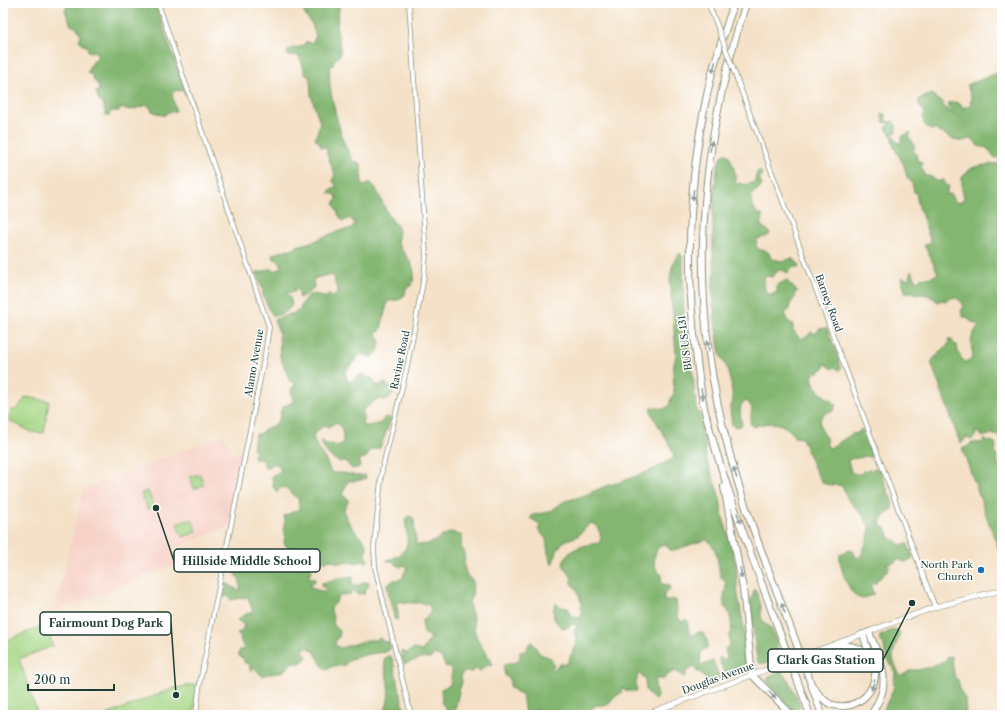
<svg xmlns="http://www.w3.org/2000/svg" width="1005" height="718" viewBox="0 0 1005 718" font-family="'Libre Caslon Text',serif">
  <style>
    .built { fill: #f7d1c6 }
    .green { fill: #a4d583; stroke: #62895c }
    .forest { fill: #83b671; stroke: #517a52 }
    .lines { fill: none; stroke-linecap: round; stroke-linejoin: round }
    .minor-casing { stroke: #8a8f7e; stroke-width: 5.5 }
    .major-casing { stroke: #8a8f7e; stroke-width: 6 }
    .highway-casing { stroke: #8a8f7e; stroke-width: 8 }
    .minor { stroke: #fff; stroke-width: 4 }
    .major { stroke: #fff; stroke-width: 5 }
    .highway { stroke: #fff; stroke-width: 6 }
    .minor-bridge-casing { stroke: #8a8f7e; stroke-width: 5.5; stroke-linecap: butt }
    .highway-bridge-casing { stroke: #8a8f7e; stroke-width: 8; stroke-linecap: butt }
    .minor-bridge { stroke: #fff; stroke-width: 4 }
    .highway-bridge { stroke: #fff; stroke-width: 6 }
    .oneway { fill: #8f9e9a }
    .poi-dot { fill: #1f6fb2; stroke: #fff; stroke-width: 1.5 }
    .labels { text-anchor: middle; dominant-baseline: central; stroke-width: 3; stroke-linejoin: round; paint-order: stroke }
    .street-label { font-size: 10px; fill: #1f3d34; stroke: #fff }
    .poi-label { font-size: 10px; fill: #1f3d34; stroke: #fff; text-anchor: end }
    .leader { fill: none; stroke: #1f3d34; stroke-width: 1.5 }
    .callout-dot { fill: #1f3d34; stroke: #fff; stroke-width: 1.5 }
    .callout { fill: #fff; stroke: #1f3d34; stroke-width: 1.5 }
    .callout-label { font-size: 11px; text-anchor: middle; font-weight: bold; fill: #1f3d34 }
  </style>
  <rect width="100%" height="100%" fill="#fff"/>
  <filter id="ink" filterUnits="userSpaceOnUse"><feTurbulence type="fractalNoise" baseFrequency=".025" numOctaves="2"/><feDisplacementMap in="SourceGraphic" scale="8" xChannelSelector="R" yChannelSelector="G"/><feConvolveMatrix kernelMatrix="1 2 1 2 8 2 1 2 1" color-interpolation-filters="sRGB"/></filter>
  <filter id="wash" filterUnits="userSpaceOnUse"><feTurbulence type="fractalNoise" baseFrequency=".012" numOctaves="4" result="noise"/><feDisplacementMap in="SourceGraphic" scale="16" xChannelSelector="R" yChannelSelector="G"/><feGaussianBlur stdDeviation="0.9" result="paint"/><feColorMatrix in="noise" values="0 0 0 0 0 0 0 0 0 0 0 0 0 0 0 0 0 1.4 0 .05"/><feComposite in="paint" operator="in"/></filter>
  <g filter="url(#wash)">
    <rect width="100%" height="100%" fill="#f4e1c7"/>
    <!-- built -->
    <path class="built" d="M224,435L232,455L244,451L230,526L175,548L179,563L54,612L84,489Z"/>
    <!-- green -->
    <g class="green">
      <path d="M26,397L49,401L44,433L32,432L10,421L11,410H16Z"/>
      <path d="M200,474L204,485L194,489L190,477Z"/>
      <path d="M148,491L154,507L148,510L141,493Z"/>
      <path d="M192,519L197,532L182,537L177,524Z"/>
      <path d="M45,625L53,646L19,659L38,715H3V642Z"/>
      <path d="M191,685H198L193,715H106L174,688Z"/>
    </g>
    <!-- forest -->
    <g class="forest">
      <path d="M69,3H155L186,93V95L181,90L179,91L175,90L172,94L176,111L172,112H168L164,116L152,111L150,107L147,105L131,110L120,108L119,111H111L109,115H106L104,108V104L99,101L96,92L99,90L98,84L94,81L92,75L87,73L90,66L97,57L98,54L93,51L91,52L88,51L87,49L89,47L85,46L79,40L81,35L77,28L71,25C69,21 66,14 65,9Z"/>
      <path d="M298,3H339C340,7 337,22 337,27C337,36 341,45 340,53C340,57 337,58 334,60L333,65L330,67C327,88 337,119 343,140C345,147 350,153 352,160L353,161L358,162L361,164L362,185L365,186L370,182L375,187L389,216L397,226L399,231L397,243C403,252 416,265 414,277C414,280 412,283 411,286L406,288L405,295L398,300L388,301L387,304L380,332L378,331L376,334L380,339L378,352L372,357L360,354L345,372L348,382L354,380L361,374L373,379L375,385H381L386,383V386H389L394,390L392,396L387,400L377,399L362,411L364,418L362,424L363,426H369L381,423L384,418L387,417L391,419L380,448C372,449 370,449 367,457L359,460L360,467L352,469L345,461H342L340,462C329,458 325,451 320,441L321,440C326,443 327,446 333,444L335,446L342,444C344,437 343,430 339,424L335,423L328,427L324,425L313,435C315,449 327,457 330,471L333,473H344L358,476L365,475L366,478C360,481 354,481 348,481L342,495L348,499V502L344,509C344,516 351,526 356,532C361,538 371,543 365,553L368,562L363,561L357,563L347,561L339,563L330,560L325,562L322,560L318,562H315L316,553L314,551L311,550L310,552C308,559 310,565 312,572L309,573V577L315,579V581L310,586L316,590L325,591L327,590L321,585L322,583C332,580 343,575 353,577L352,582L353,585H359L364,582H368L369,586L364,591L365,594H362L359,593L358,595L352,590L350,595L346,594L338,597L336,603L332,605L331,611C334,616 332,622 335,627C337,629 338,630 340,632L339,637L336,640L335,645L340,648L368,640H376L380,638L384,642L388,641L389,643L391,648L386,652L369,654L354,658L351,659L345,665L333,666L327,670C319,666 319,654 311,649C310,648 307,648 305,647L303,651L307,657C303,662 299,665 292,662C290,664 288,668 286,669C278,675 269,673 262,676L252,666V671L250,670L249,663L247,662L245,664L243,658L240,657L238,654L240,650L244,649L240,638L241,636L238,635L237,633L242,631L244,625L237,620L246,614L253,612L248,597H246L231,600L228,595H227L225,598L224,593L226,585L228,584L239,591L240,589V580L236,575L235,572L236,570H239V565L243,563V560L246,559L249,560L251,558L265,564V569L274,572L288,564L292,565L294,568L296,569L298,567V561L290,559L289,555L293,548L287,547L284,543L285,534L283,530L285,521L284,516L299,509V506L298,502L299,499C292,497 289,485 280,488L277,493L272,485L273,481L271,476L281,471L279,466L274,463L266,468L264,464V461L261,459H254L253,454L256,451L253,449L255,435L257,434L261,433L267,428L275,425L281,416L280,412L284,406L293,402L291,389L295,384V382H290L280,356L279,332L274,320L290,314H292L300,310C304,293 313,291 327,298L329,293L332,296H336L338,289L335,284L334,276L328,275L313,279C313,282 315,287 313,289C311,292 303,296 299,298V291L294,288L295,292L286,293L290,297L292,305C288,312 281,315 273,316L269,309L263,295V290L256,274L257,272H262L271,268L274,271L277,270L281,267V263L273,258L272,255L273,254L289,249L291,250L295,248L297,246C303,244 309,243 315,241C326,236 339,229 351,229L355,224L350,218L343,221C338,216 337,210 334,204L337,199L336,195L329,193L331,189H335L336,184L332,181L335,175L327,154V148L321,147L319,142L315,139L320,123L311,95L310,78L304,73V69L299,56L292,55L289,56L287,54L288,50C293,47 298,48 303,46L306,41L310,43L313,42L316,36L313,28L312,24L305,15L304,11L302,10Z"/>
      <path d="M1002,71V157L995,158L987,148L978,146L973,139C969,139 966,140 963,141C957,143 946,135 941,132L939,133L935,129L931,130L924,124L923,117L925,113C921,108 918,107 919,99L933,94L936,99L944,103L942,106L955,115L947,105L948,103L956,102L961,105V107H967L971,104L970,101L972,100L967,85Z"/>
      <path d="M881,114L887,115L885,118L887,122L894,121V124L896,125V133H891L895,137V140L898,142L899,145L903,136L911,132L909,137L910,141L912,140L915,148L913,149V152L916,153L917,160L922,163L921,167L924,172L925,176H930C935,179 937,184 943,179L947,186H949L946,194H950L957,203L962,201L964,197L962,190V177C966,175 968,170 972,168C979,165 994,164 1002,163V442L999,439L998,435H993V433H992L990,435L982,437L981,435L983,433L980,434L975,431L976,435L972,440L965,437L964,441L960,443L931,362L936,356H938L940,351L945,348L949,343L948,339L952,340L954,344L957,345C958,352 959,358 966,362L972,358L973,356C970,341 970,337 979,325L970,321L967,317H963L961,311L964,306C960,299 954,294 946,301L941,300L939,302L935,300L933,297L931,298L929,295C922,295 916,293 910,292L906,294L901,278L903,277L904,279H910L909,276L911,271L913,273L916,281L920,280L921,277C926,279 934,277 938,273L924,245L931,242L918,204L916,193L914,192L912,183L907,177L904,165L894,147L892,139L893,136C889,133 887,132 886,127L889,126L890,124L889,122L886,123L884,122Z"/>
      <path d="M726,153C732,157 737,175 735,182L737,184L740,183L743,185C761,181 751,184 758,171H760L762,174L760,179L762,186L752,194L751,201L757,214L762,215L763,217L761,226L769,231L770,234L768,236L757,239L756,246L760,250H765L769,253L771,258L774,260L776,259L779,261L781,260L784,261L792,258L799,264V267H794L788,273L782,270H779L772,277L765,276L764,278C764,287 764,299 777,292V285L787,280L790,285H792L793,288L798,291L794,294L796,296L790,304L789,310L785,313L786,319L793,325V330L800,339L808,336L811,332L815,334L819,329L827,328L837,354L841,369L839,370L835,367L832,369L826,364H825L823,369L820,370L819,373L816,371L812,377C816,393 824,395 836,404L834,410C825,413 817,416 821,429C822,432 825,434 826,438C827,441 826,444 828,447L830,448L852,434L858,433L861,429L864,432L866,431C868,436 867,437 868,442C868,447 872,450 872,456L870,457L865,456C860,459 854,457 848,460L851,472L856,474H861L864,470L866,471L869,468L871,471L874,468H877L878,470H880L888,492L887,494L890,495C897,513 888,510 880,521L881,527L886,528L890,538C892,539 894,539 895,540C901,544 896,547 907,543L913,557L912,560L904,562L899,559L891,564H886L890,568L879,579H877L876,583L872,584V590L874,594L863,599C858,598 856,597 853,593C847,587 838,562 840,554L850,550L853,551L855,556L858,558L861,556L868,538L870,528L864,517L848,500L843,487C836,483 832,486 825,484C817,481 806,446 802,438L794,437C787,421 767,421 753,427L750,423L752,408L747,401L743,402C738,409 741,417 742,425C738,428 736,427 732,425L730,410L733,400L731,384L727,368L721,356L719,348L714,316L715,311L713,305L714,303L712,288L715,272L713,261V197L718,164L722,156Z"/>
      <path d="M680,253L682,256L683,262L684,323L693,375L696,408L700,416L705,442L706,458L720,498L722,514L733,551L737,574V589L744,629L745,665C741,671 734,678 725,675L719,660V657L724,660L727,658L725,649L730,644L729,634L731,632C732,625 731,617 728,611C727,609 724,608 724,606C722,602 726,590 726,585C726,581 723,580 721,577C716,562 720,551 707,540L698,542L672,551L668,548L667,544L659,547L658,548C653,556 652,569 662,575L661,580L664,585L669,584L670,589L664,594V601H667L671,599L676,600L678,617L682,622L685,620H688V628L691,636L699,632H702L707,640L708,647L701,652L700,664L704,665L713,661L719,676V682L714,685L707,686L704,677L700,672H697L695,667L686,671V676L684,677L675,671L669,674L664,679H655V686L657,697L655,700L651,697L646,690L645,679L640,674H638L636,683L637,691H626L623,688H622L621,693L613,698L608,705H595C588,718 563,715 550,715L547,712L536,709L532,714L525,715L522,694L516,692L515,690L510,688V679L505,676L503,666L509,663L518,662L520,657V652L525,651L530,643L532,642L540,654L551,658L554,665L552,667L553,670L562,663L564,665L568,662L577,641L575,635V629L577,627L576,624H572L565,629C554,624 551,615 555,604H557L561,607L568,608C569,614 574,618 580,618L582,614L580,608L582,604L577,590L571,582L572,578L563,565C566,548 584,545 599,543L601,539C600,532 598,524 590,523L578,536L567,540L562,543L558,549L552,565L548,553L546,539L538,529L540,526L538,523L530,518L533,515L549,512L565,501L580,497L608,485L618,483L652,470L674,458C673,446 655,423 650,409L653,407L664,409L669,406L671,398L674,393L673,370L676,354L670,281C671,271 672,260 680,253Z"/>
      <path d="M985,439L988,442L991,441L995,443L996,448L995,452L998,461L997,465L1000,464L1002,468V547L998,548L962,448L967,447C971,442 976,442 982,443Z"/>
      <path d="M409,516L413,518L414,521L416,544C429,548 441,535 452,532L462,536C463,540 461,542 461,546C462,549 463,548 464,552C466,564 461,572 473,581L472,595L469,602C469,607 472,612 473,617C474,624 474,631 477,638C481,648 490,656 493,665L491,666L487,665L480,671L476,669L472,672H463L461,675L462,683C458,690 457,707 453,715H447L446,708L441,703L442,700L441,689L450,685L452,671L450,668L445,666L441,657L434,654L431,658H421L404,664L401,651L407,653L413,649L422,651C425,645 429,642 431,637L424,634L422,621C424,619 427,617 429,614C435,604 424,603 417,603C410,604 404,601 398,602L396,603L398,611V619L395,620L389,597L387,584H389L394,580L402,579L407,567L405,565L400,567L392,561H387V560C412,553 408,541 405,519Z"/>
      <path d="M754,590H756L761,605V617L765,624L770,627L776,639L777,646L776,658L771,662L760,664L757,661L750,604Z"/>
      <path d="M895,629L899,631C900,638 894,647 893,655C892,661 898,669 900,676L905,674L911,670C922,671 935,665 946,660L947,657L951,656L955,678L958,680L961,693L965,699L966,715H881L893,690L895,673L885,654L884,645L879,639L880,636Z"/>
      <path d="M388,656H391C394,661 394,666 395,671C399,684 401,696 404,709C400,717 390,715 382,715C394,699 386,677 384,659Z"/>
      <path d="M781,671C787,675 798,698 800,706L798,710H794C788,706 769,686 767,679L769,676Z"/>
    </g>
  </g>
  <g filter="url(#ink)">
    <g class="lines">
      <defs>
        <g id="minor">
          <path d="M158,3L269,327L265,354L200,682L196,715"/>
          <path d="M409,3L426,255L424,277L407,367L382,470L374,547L375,567L411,715"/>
          <path d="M708,3L717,25"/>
          <path d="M735,74L935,607"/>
        </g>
        <path id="major" d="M644,715L935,607L1002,590"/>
        <g id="highway">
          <path d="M734,3C725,32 714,60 708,90C689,176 685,265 696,353C698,372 701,393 705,412C726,492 758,572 786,650"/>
          <path d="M746,3C698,151 687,296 728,447C745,515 773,580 797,645"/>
          <path d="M724,487L743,589L752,675L792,715"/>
          <path d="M869,632C876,650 888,672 882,692C880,700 875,708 871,715"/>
          <path d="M863,634L870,657"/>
          <path d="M805,667L822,715"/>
          <path d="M794,671L810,715"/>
          <path d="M811,684C816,691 822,700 830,704C869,718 896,660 854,647C848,645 842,645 836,645"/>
        </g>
      </defs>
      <!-- minor casing -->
      <use href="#minor" class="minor-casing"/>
      <!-- major casing -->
      <use href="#major" class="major-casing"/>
      <!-- highway casing -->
      <use href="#highway" class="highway-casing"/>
      <!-- minor -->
      <use href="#minor" class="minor"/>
      <!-- major -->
      <use href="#major" class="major"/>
      <!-- highway -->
      <use href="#highway" class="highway"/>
      <defs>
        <path id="minor-bridge" d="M717,25L735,74"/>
        <g id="highway-bridge">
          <path d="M797,645L805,667"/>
          <path d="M786,650L794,671"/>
        </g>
      </defs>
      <!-- minor-bridge casing -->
      <use href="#minor-bridge" class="minor-bridge-casing"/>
      <!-- highway-bridge casing -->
      <use href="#highway-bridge" class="highway-bridge-casing"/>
      <!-- minor-bridge -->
      <use href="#minor-bridge" class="minor-bridge"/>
      <!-- highway-bridge -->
      <use href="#highway-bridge" class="highway-bridge"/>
    </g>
    <!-- one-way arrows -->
    <defs><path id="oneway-solid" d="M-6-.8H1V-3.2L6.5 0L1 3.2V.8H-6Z"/></defs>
    <g class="oneway">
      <use href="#oneway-solid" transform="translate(714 67) rotate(105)"/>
      <use href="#oneway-solid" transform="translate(711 146) rotate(-80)"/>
      <use href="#oneway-solid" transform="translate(693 195) rotate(95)"/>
      <use href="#oneway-solid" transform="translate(708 346) rotate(-98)"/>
      <use href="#oneway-solid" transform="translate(702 394) rotate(80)"/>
      <use href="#oneway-solid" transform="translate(735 473) rotate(-109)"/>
      <use href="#oneway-solid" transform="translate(739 518) rotate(70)"/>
      <use href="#oneway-solid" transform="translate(741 573) rotate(81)"/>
      <use href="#oneway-solid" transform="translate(783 608) rotate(-110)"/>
      <use href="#oneway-solid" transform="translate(873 685) rotate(107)"/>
      <use href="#oneway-solid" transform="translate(772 695) rotate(45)"/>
    </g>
  </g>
  <!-- markers -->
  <circle class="poi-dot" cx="981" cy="570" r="4"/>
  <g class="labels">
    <!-- street labels -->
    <g class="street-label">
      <text transform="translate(829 303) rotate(70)">Barney Road</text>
      <text transform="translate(685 343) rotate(-97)">BUS US-131</text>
      <text transform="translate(400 360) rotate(-78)">Ravine Road</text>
      <text transform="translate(254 363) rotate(-80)">Alamo Avenue</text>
      <text transform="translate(718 678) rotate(-20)">Douglas Avenue</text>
    </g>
    <!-- poi labels -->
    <g class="poi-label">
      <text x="973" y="564">North Park<tspan x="973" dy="12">Church</tspan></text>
    </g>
  </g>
  <!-- callouts -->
  <path class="leader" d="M156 508L174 561M176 695L171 623M912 603L883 660"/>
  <g class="callout-dot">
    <circle cx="156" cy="508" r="4"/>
    <circle cx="176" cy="695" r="4"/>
    <circle cx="912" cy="603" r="4"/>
  </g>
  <g class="callout">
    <rect x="174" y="549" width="146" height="23" rx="4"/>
    <rect x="40" y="612" width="131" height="23" rx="4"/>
    <rect x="768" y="649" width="115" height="23" rx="4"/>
  </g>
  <g class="callout-label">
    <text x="247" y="565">Hillside Middle School</text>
    <text x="106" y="627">Fairmount Dog Park</text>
    <text x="826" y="664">Clark Gas Station</text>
  </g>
  <!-- margin -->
  <rect width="1005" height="718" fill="none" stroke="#fff" stroke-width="16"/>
  <!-- scale -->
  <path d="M28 684v6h86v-6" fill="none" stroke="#1f3d34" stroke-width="2"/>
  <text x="34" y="684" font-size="12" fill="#1f3d34" stroke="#ffffff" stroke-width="3" paint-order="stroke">200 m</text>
</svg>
